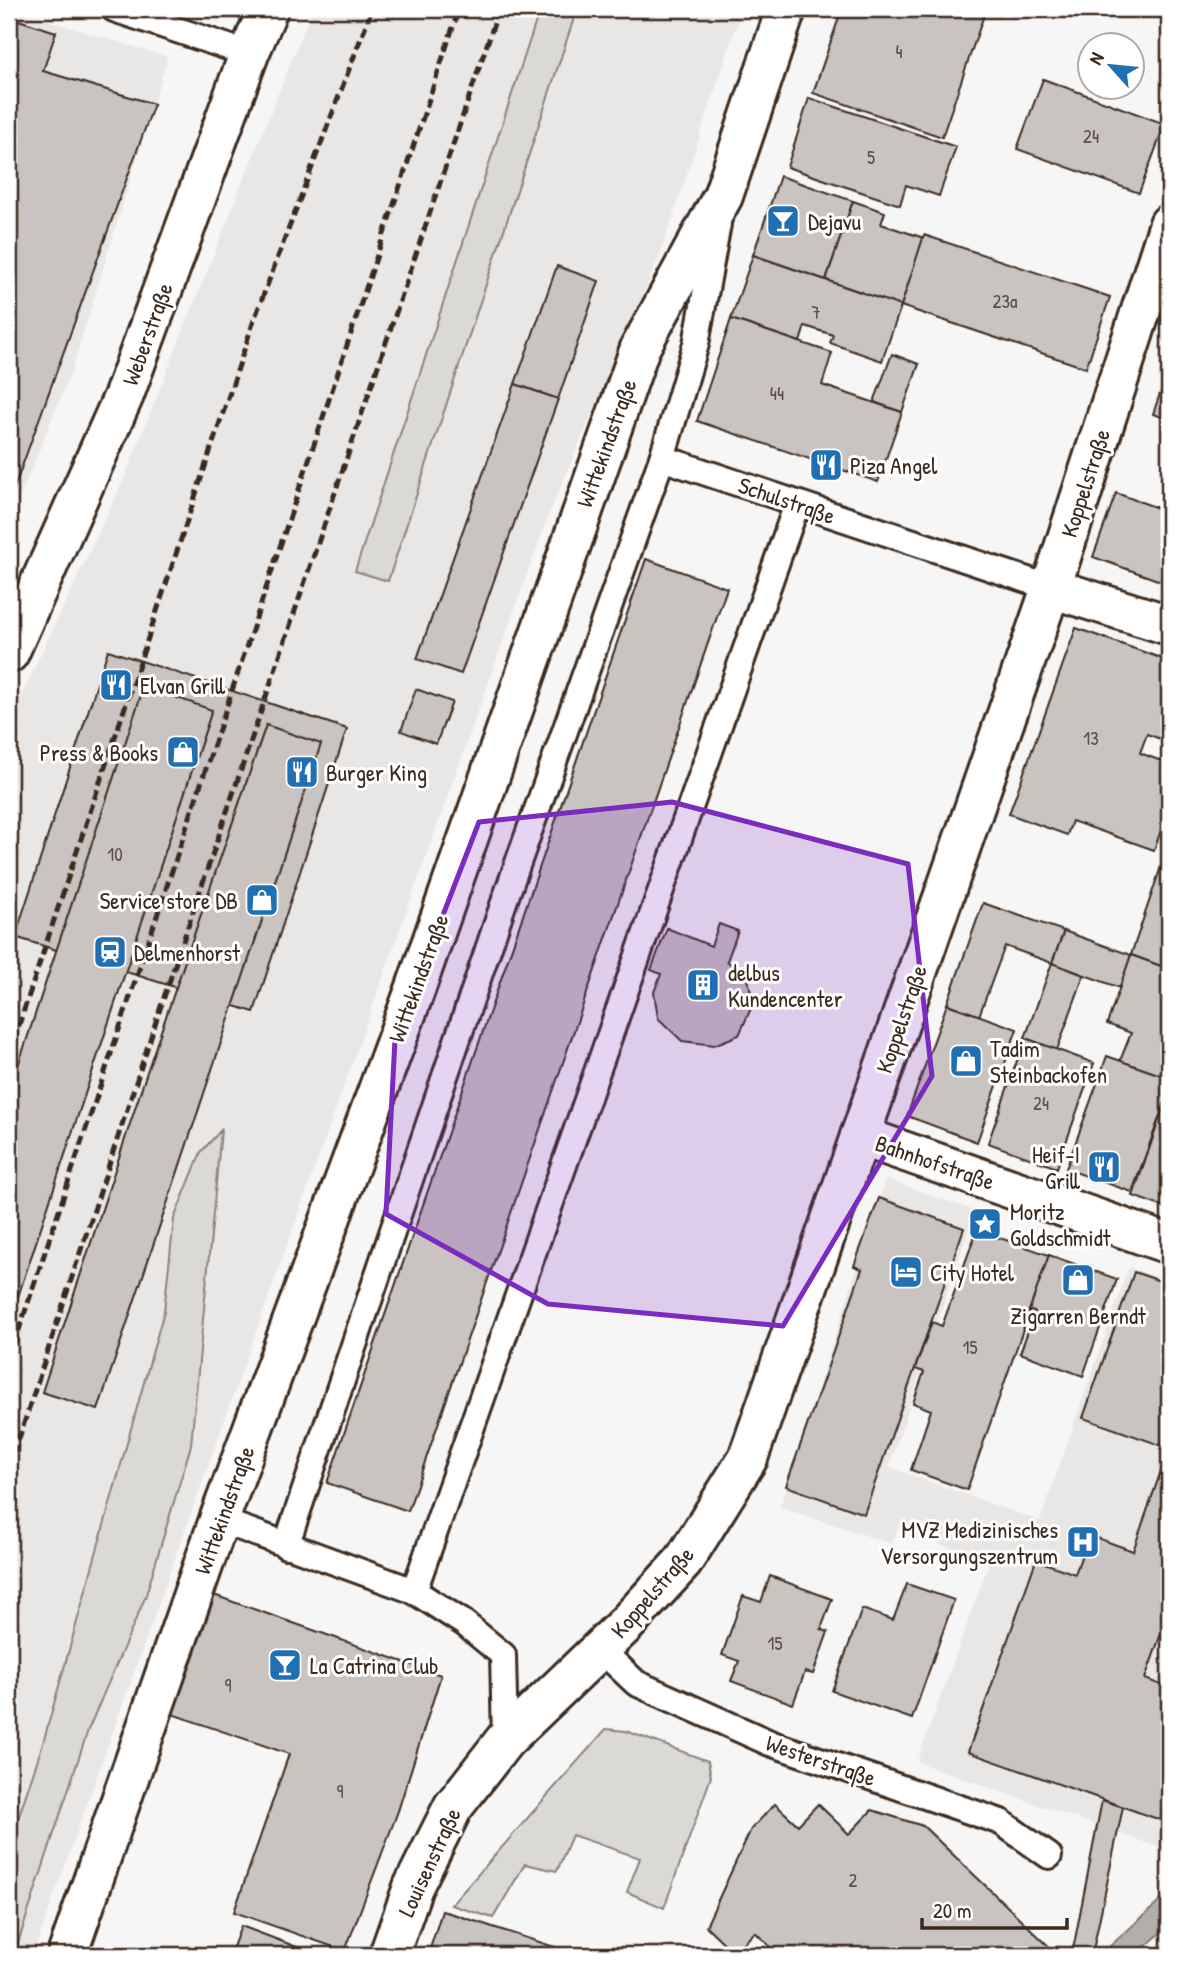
<svg xmlns="http://www.w3.org/2000/svg" width="1178" height="1964" viewBox="0 0 1178 1964" font-family="'Patrick Hand',sans-serif">
  <style>
    .built { fill: #e9e7e6 }
    .green { fill: #dbd9d6; stroke: #8b827a; stroke-width: 2 }
    .water { fill: #b4aeaa; stroke: #847972; stroke-width: 2 }
    .building { fill: #c9c3c1; stroke: #3b2a1e; stroke-width: 2 }
    .lines { fill: none; stroke-linecap: round; stroke-linejoin: round }
    .lane-casing { stroke: #3b2a1e; stroke-width: 30 }
    .street-casing { stroke: #3b2a1e; stroke-width: 44 }
    .secondary-casing { stroke: #3b2a1e; stroke-width: 44 }
    .lane { stroke: #fff; stroke-width: 24 }
    .street { stroke: #fff; stroke-width: 38 }
    .secondary { stroke: #fff; stroke-width: 38 }
    .rail { stroke: #3b2a1e; stroke-width: 5; stroke-dasharray: 10 5; stroke-linecap: butt }
    .marked { fill: #7b2cbf; fill-opacity: 0.2; stroke: #7b2cbf; stroke-width: 5; stroke-linejoin: round }
    .labels { text-anchor: middle; dominant-baseline: central; stroke-width: 6; stroke-linejoin: round; paint-order: stroke }
    .number-label { font-size: 19px; fill: #5e5047 }
    .poi-label { font-size: 23px; fill: #3b2a1e; stroke: #fff; text-anchor: start }
    .street-label { font-size: 23px; fill: #3b2a1e; stroke: #fff }
  </style>
  <rect width="100%" height="100%" fill="#f7f6f6"/>
  <filter id="ink" filterUnits="userSpaceOnUse"><feTurbulence type="fractalNoise" baseFrequency=".0143" numOctaves="2"/><feDisplacementMap in="SourceGraphic" scale="14" xChannelSelector="R" yChannelSelector="G"/><feConvolveMatrix kernelMatrix="1 2 1 2 8 2 1 2 1" color-interpolation-filters="sRGB"/></filter>
  <g filter="url(#ink)">
    <!-- built -->
    <g class="built">
      <path d="M10,9L168,57L72,370L9,524Z"/>
      <path d="M312,9H742L660,255L547,519L33,1955H9V721L123,481Z"/>
      <path d="M886,1179L975,1211L889,1467L1040,1521L1129,1267L1169,1281V1851L917,1762L989,1563L898,1528L892,1544L780,1507Z"/>
    </g>
    <!-- green -->
    <g class="green">
      <path d="M540,9H577L388,581L355,571Z"/>
      <path d="M221,1130L191,1445L145,1598L88,1730L14,1955H9V1846L43,1743L164,1311L174,1219L201,1152Z"/>
      <path d="M606,1729L626,1731L708,1761L711,1777L664,1908L627,1892L640,1858L572,1835L557,1871L525,1864L493,1918L451,1905Z"/>
    </g>
    <!-- water -->
    <path class="water" d="M1169,1893V1926L1135,1955H1100Z"/>
    <!-- building -->
    <g class="building">
      <path d="M842,9H986L942,137L813,93Z"/>
      <path d="M9,17L56,32L43,71L154,104L9,502Z"/>
      <path d="M1043,79L1165,124L1139,193L1017,149Z"/>
      <path d="M809,98L956,147L939,196L906,185L900,205L787,167Z"/>
      <path d="M780,176L853,201L826,280L753,255Z"/>
      <path d="M853,201L885,212L881,224L924,238L901,306L826,280Z"/>
      <path d="M924,235L1110,297L1086,368L901,306Z"/>
      <path d="M753,255L901,306L882,361L830,343L833,335L805,326L800,342L731,319Z"/>
      <path d="M557,266L599,281L558,399L515,384Z"/>
      <path d="M731,319L832,353L822,385L902,412L878,482L697,421Z"/>
      <path d="M892,354L919,364L902,412L874,402Z"/>
      <path d="M1169,367V419L1153,414Z"/>
      <path d="M515,384L558,399L461,674L417,659Z"/>
      <path d="M1116,493L1169,512V584L1093,557Z"/>
      <path d="M646,559L727,588L408,1511L327,1483Z"/>
      <path d="M1076,628L1169,661V742L1147,734L1140,753L1169,764V808L1154,850L1072,821L1067,835L1009,814Z"/>
      <path d="M108,650L347,729L254,1012L15,937Z"/>
      <path d="M144,686L212,710L9,1324V1093Z"/>
      <path d="M416,689L452,702L436,744L401,731Z"/>
      <path d="M266,725L321,744L98,1410L42,1392L148,1069Z"/>
      <path d="M1169,843V969L1131,955Z"/>
      <path d="M983,903L1064,931L1052,963L1005,946L979,1016L947,1004Z"/>
      <path d="M719,924L738,931L727,961L748,978L753,1004L739,1035L714,1045L682,1041L658,1018L654,992L661,974L651,970L667,928L711,946Z"/>
      <path d="M1064,931L1131,955L1120,988L1052,963Z"/>
      <path d="M1131,955L1169,969V1078L1120,1061L1131,1033L1107,1024Z"/>
      <path d="M1052,963L1084,975L1057,1050L1025,1038Z"/>
      <path d="M947,1004L1017,1029L977,1142L907,1116Z"/>
      <path d="M1025,1038L1094,1063L1057,1168L988,1143Z"/>
      <path d="M1107,1056L1169,1078V1091L1132,1192L1066,1169Z"/>
      <path d="M1169,1091V1209L1133,1196Z"/>
      <path d="M879,1198L964,1228L864,1514L786,1486L862,1269L854,1266Z"/>
      <path d="M977,1230L1049,1255L967,1490L911,1470L931,1410L913,1403L924,1372L915,1369L932,1322L942,1326Z"/>
      <path d="M1049,1255L1117,1279L1083,1376L1020,1353L1035,1312L1029,1311Z"/>
      <path d="M1134,1272L1169,1284V1611L1145,1679L1169,1688V1823L968,1752L1036,1560L1075,1574L1089,1535L1133,1551L1169,1448L1083,1418Z"/>
      <path d="M770,1576L832,1599L821,1629L828,1632L813,1674L805,1672L793,1704L731,1681L739,1661L722,1655L743,1596L761,1602Z"/>
      <path d="M907,1584L954,1600L912,1719L832,1691L862,1609L893,1620Z"/>
      <path d="M208,1593L441,1675L398,1811L345,1951L234,1912L289,1754L166,1712Z"/>
      <path d="M1102,1800L1123,1807L1092,1955H1072Z"/>
      <path d="M775,1804L798,1825L818,1804L849,1834L872,1810L923,1826L1058,1955H779L755,1932L734,1953L706,1926L751,1829Z"/>
      <path d="M442,1911L453,1914L579,1955H428Z"/>
      <path d="M241,1926L318,1955H230Z"/>
      <path d="M99,1950L117,1955H97Z"/>
    </g>
    <g class="lines">
      <defs>
        <g id="lane">
          <path d="M114,9L249,54"/>
          <path d="M662,458L1051,588"/>
          <path d="M219,1520L414,1591L464,1623L503,1655L505,1740"/>
          <path d="M286,1546L503,905L662,458L696,344L718,224"/>
          <path d="M414,1591L797,504"/>
          <path d="M600,1649L636,1683L770,1743L1001,1822L1049,1856"/>
        </g>
        <g id="street">
          <path d="M1051,588L1169,625"/>
          <path d="M860,1136L1169,1244"/>
        </g>
        <g id="secondary">
          <path d="M9,653L124,395L249,54L268,9"/>
          <path d="M67,1955L219,1520L415,990L640,348L723,196L786,9"/>
          <path d="M389,1955L413,1887L453,1807L505,1740L626,1624L683,1562L748,1458L1051,588L1169,224"/>
        </g>
      </defs>
      <!-- lane casing -->
      <use href="#lane" class="lane-casing"/>
      <!-- street casing -->
      <use href="#street" class="street-casing"/>
      <!-- secondary casing -->
      <use href="#secondary" class="secondary-casing"/>
      <!-- lane -->
      <use href="#lane" class="lane"/>
      <!-- street -->
      <use href="#street" class="street"/>
      <!-- secondary -->
      <use href="#secondary" class="secondary"/>
      <!-- rail -->
      <g class="rail">
        <path d="M9,1055L254,320L372,9"/>
        <path d="M9,1360L459,9"/>
        <path d="M9,1469L159,1012L499,9"/>
      </g>
    </g>
  </g>
  <!-- marked area -->
  <path class="marked" d="M672,802L908,864L932,1076L783,1326L548,1304L386,1214L395,1039L479,822Z"/>
  <!-- icons -->
  <defs>
    <symbol id="bar-square" viewBox="-11 -11 22 22"><rect x="-9" y="-9" width="18" height="18" rx="4" fill="#1f6fb2" stroke="#fff"/><path d="M-6-5H6L.8 .8V4.5H3.5V6h-7V4.5H-.8V.8Z" fill="#fff"/></symbol>
    <symbol id="restaurant-square" viewBox="-11 -11 22 22"><rect x="-9" y="-9" width="18" height="18" rx="4" fill="#1f6fb2" stroke="#fff"/><path d="M-5-6h1v4h1v-4h1v4h1v-4h1v5L-1.5 .5V6h-2V.5L-5-1ZM5-6V6H3V1.5H1.5Q1.5-4 5-6Z" fill="#fff"/></symbol>
    <symbol id="shop-square" viewBox="-11 -11 22 22"><rect x="-9" y="-9" width="18" height="18" rx="4" fill="#1f6fb2" stroke="#fff"/><path d="M-5-2.5h2.3a2.7 3.5 0 0 1 5.4 0H5L5.5 6h-11ZM-1.5-2.5h3a1.5 2.3 0 0 0-3 0Z" fill="#fff"/></symbol>
    <symbol id="station-square" viewBox="-11 -11 22 22"><rect x="-9" y="-9" width="18" height="18" rx="4" fill="#1f6fb2" stroke="#fff"/><path d="M-3-6H3Q5-6 5-4V2Q5 4 3 4L4.5 6H3L1.5 4h-3L-3 6H-4.5L-3 4Q-5 4-5 2V-4Q-5-6-3-6ZM-3.5-4v3h7v-3ZM-3.5 1v1.5H-2V1ZM2 1v1.5H3.5V1Z" fill="#fff"/></symbol>
    <symbol id="building-square" viewBox="-11 -11 22 22"><rect x="-9" y="-9" width="18" height="18" rx="4" fill="#1f6fb2" stroke="#fff"/><path d="M-4-6H4V6H1V3H-1V6H-4ZM-2.5-4.3h1.7v1.8h-1.7ZM.8-4.3h1.7v1.8H.8ZM-2.5-1h1.7V.8h-1.7ZM.8-1h1.7V.8H.8Z" fill="#fff"/></symbol>
    <symbol id="sight-square" viewBox="-11 -11 22 22"><rect x="-9" y="-9" width="18" height="18" rx="4" fill="#1f6fb2" stroke="#fff"/><path d="M0-6L1.8-2.2L6-1.7L2.9 1.2L3.7 5.4L0 3.3L-3.7 5.4L-2.9 1.2L-6-1.7L-1.8-2.2Z" fill="#fff"/></symbol>
    <symbol id="hotel-square" viewBox="-11 -11 22 22"><rect x="-9" y="-9" width="18" height="18" rx="4" fill="#1f6fb2" stroke="#fff"/><path d="M-6-4.5h1.5V1H6V5H4.5V3h-9V5H-6ZM-4 0a1.8 1.8 0 1 1 3.6 0ZM.5 0V-2.5h3Q6-2.5 6 0Z" fill="#fff"/></symbol>
    <symbol id="hospital-square" viewBox="-11 -11 22 22"><rect x="-9" y="-9" width="18" height="18" rx="4" fill="#1f6fb2" stroke="#fff"/><path d="M-5-5h3v3.5h4V-5h3V5h-3V1.5h-4V5h-3Z" fill="#fff"/></symbol>
  </defs>
  <g fill-rule="evenodd">
    <use href="#bar-square" x="764" y="202" width="38" height="38"/>
    <use href="#restaurant-square" x="807" y="446" width="38" height="38"/>
    <use href="#restaurant-square" x="97" y="666" width="38" height="38"/>
    <use href="#shop-square" x="164" y="733" width="38" height="38"/>
    <use href="#restaurant-square" x="283" y="753" width="38" height="38"/>
    <use href="#shop-square" x="243" y="881" width="38" height="38"/>
    <use href="#station-square" x="91" y="933" width="38" height="38"/>
    <use href="#building-square" x="684" y="966" width="38" height="38"/>
    <use href="#shop-square" x="947" y="1042" width="38" height="38"/>
    <use href="#restaurant-square" x="1085" y="1148" width="38" height="38"/>
    <use href="#sight-square" x="966" y="1205" width="38" height="38"/>
    <use href="#hotel-square" x="887" y="1253" width="38" height="38"/>
    <use href="#shop-square" x="1059" y="1261" width="38" height="38"/>
    <use href="#hospital-square" x="1064" y="1523" width="38" height="38"/>
    <use href="#bar-square" x="266" y="1646" width="38" height="38"/>
  </g>
  <g class="labels">
    <!-- number labels -->
    <g class="number-label">
      <text x="899" y="51">4</text>
      <text x="1091" y="136">24</text>
      <text x="871" y="157">5</text>
      <text x="1005" y="301">23a</text>
      <text x="816" y="312">7</text>
      <text x="777" y="393">44</text>
      <text x="1091" y="738">13</text>
      <text x="115" y="854">10</text>
      <text x="1041" y="1103">24</text>
      <text x="970" y="1347">15</text>
      <text x="775" y="1643">15</text>
      <text x="228" y="1685">9</text>
      <text x="340" y="1791">9</text>
      <text x="853" y="1880">2</text>
    </g>
    <!-- poi labels -->
    <g class="poi-label">
      <text x="808" y="221">Dejavu</text>
      <text x="850" y="465">Piza Angel</text>
      <text x="140" y="685">Elvan Grill</text>
      <text x="158" y="752" text-anchor="end">Press &amp; Books</text>
      <text x="326" y="772">Burger King</text>
      <text x="238" y="900" text-anchor="end">Service store DB</text>
      <text x="134" y="952">Delmenhorst</text>
      <text x="728" y="972">delbus<tspan x="728" dy="26">Kundencenter</tspan></text>
      <text x="990" y="1048">Tadim<tspan x="990" dy="26">Steinbackofen</tspan></text>
      <text x="1080" y="1154" text-anchor="end">Heif-I<tspan x="1080" dy="26">Grill</tspan></text>
      <text x="1010" y="1211">Moritz<tspan x="1010" dy="26">Goldschmidt</tspan></text>
      <text x="930" y="1272">City Hotel</text>
      <text x="1078" y="1315" text-anchor="middle">Zigarren Berndt</text>
      <text x="1058" y="1529" text-anchor="end">MVZ Medizinisches<tspan x="1058" dy="26">Versorgungszentrum</tspan></text>
      <text x="310" y="1665">La Catrina Club</text>
    </g>
    <!-- street labels -->
    <g class="street-label">
      <text transform="translate(147 334) rotate(-70)">Weberstraße</text>
      <text transform="translate(606 443) rotate(-70)">Wittekindstraße</text>
      <text transform="translate(1085 483) rotate(-72)">Koppelstraße</text>
      <text transform="translate(787 500) rotate(19)">Schulstraße</text>
      <text transform="translate(418 978) rotate(-70)">Wittekindstraße</text>
      <text transform="translate(901 1019) rotate(-71)">Koppelstraße</text>
      <text transform="translate(935 1162) rotate(19)">Bahnhofstraße</text>
      <text transform="translate(224 1510) rotate(-70)">Wittekindstraße</text>
      <text transform="translate(652 1592) rotate(-49)">Koppelstraße</text>
      <text transform="translate(821 1760) rotate(19)">Westerstraße</text>
      <text transform="translate(429 1862) rotate(-65)">Louisenstraße</text>
    </g>
  </g>
  <!-- margin -->
  <rect width="1178" height="1964" fill="none" stroke="#fff" stroke-width="35"/>
  <rect x="18" y="18" width="1143" height="1929" fill="none" stroke="#3b2a1e" stroke-width="2.5" filter="url(#ink)"/>
  <!-- north arrow -->
  <g transform="translate(1111 66) rotate(297)"><circle r="33" fill="#ffffff" stroke="#b1aaa5" stroke-width="2"/>
  <path d="M0-5L12 26L0 18L-12 26Z" fill="#1f6fb2"/>
  <text y="-10" font-size="19" font-weight="bold" text-anchor="middle" fill="#3b2a1e">N</text>
  </g>
  <!-- scale -->
  <path d="M922 1918v10h145v-10" fill="none" stroke="#3b2a1e" stroke-width="3.5"/>
  <text x="933" y="1918" font-size="21" fill="#3b2a1e" stroke="#ffffff" stroke-width="5" paint-order="stroke">20 m</text>
</svg>
